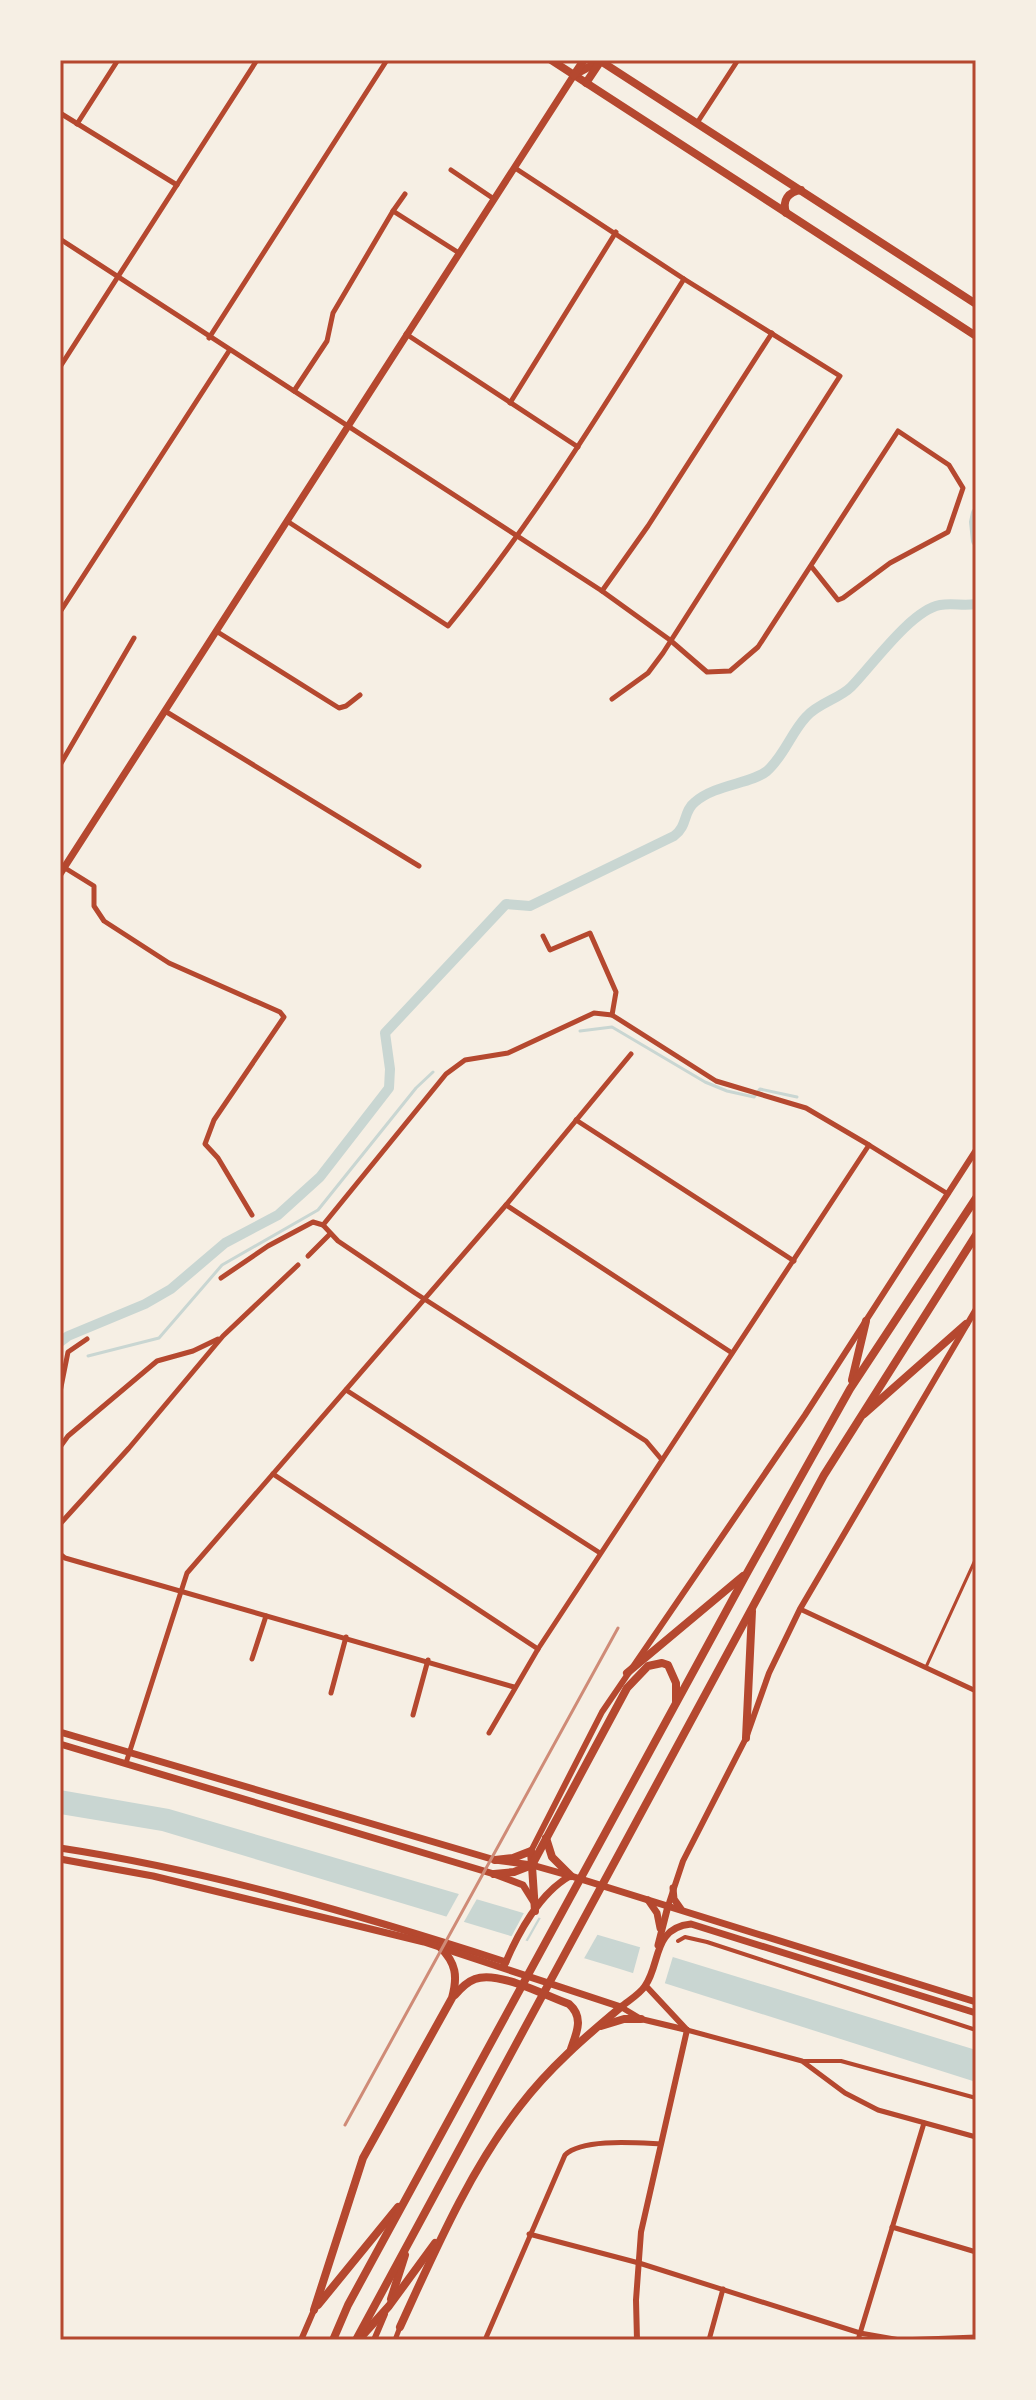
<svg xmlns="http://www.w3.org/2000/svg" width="1036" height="2400" viewBox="0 0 1036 2400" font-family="'Roboto Condensed',sans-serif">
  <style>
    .water { fill: #c9d6d2 }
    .pier { fill: #f6efe4 }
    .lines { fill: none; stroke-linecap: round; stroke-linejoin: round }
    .stream { stroke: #c9d6d2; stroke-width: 3 }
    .canal { stroke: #c9d6d2; stroke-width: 10 }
    .service { stroke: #b5482f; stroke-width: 3 }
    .pedestrian { stroke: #b5482f; stroke-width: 4 }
    .minor { stroke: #b5482f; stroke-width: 5 }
    .tertiary { stroke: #b5482f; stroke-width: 6 }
    .secondary { stroke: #b5482f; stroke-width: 7 }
    .primary { stroke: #b5482f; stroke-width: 8 }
    .rail { stroke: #cf8b77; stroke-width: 3 }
    .neatline { fill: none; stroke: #b5482f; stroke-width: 3 }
  </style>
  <rect width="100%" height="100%" fill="#f6efe4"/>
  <!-- water -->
  <path class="water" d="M60,1790L169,1809L663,1954L976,2050V2082L620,1969L162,1831L60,1814Z"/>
  <!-- pier -->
  <g class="pier">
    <path d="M460,1892L478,1897L461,1927L444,1921Z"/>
    <path d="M525,1911L540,1915L523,1945L509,1941Z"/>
    <path d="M542,1916L599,1932L582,1962L525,1946Z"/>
    <path d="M641,1944L674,1953L664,1986L632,1977Z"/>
  </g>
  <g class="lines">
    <!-- stream -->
    <g class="stream">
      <path d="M580,1031L612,1027L705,1082L727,1091L754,1097L760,1089L797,1097"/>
      <path d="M88,1356L159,1338L222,1265L318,1210L416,1088L433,1072"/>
    </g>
    <!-- canal -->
    <g class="canal">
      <path d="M976,513L974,522L976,541"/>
      <path d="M60,1342L68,1336L145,1304L171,1289L225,1243L278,1215L320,1177L389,1088L390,1069L385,1033L506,904L530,906L674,836C688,826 683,811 695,802C716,784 751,784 767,771C784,756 791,733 806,717C818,703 839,699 851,687C871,667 911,610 940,605C952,603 964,606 976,604"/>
    </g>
    <!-- service -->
    <path class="service" d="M926,1667L976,1558"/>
    <!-- pedestrian -->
    <g class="pedestrian">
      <path d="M678,1941L685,1937L707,1942L976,2030"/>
      <path d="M803,2061H841L976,2098"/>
    </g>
    <!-- minor -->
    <g class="minor">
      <path d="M60,113L177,185"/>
      <path d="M697,123L738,60"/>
      <path d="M77,124L118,60"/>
      <path d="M515,168L684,279L840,376L663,653L648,673L612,699"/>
      <path d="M451,170L494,199"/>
      <path d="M393,211L405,194"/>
      <path d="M60,239L602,591L670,640L707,672L730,671L758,647L898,431L949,465L963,488L948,532L890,563L843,598L838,600L811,566"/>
      <path d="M406,334L578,447"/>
      <path d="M209,338L387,60"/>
      <path d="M60,367L257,60"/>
      <path d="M294,391L327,341L333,313L393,211L459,253"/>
      <path d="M510,403L616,232"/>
      <path d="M287,521L448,626C537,518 609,398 684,279"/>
      <path d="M602,591L648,526L772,333"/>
      <path d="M60,612L229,351"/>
      <path d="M216,631L339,708L346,706L360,695"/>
      <path d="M165,711L419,866"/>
      <path d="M60,765L134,638"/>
      <path d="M65,868L94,886V906L104,921L169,963L280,1012L284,1017L214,1120L205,1144L218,1158L252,1215"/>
      <path d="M543,936L550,950L590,933L616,992L612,1015"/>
      <path d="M576,1120L794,1261"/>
      <path d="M506,1205L732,1353"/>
      <path d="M323,1225L338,1241L415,1293L646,1441L662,1460"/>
      <path d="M308,1256L330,1234"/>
      <path d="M221,1278L268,1246L313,1222L323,1225L446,1074L465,1060L508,1053L594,1013L612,1015L716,1081L806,1108L869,1145"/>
      <path d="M346,1390L600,1553"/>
      <path d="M60,1392L68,1352L87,1339"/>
      <path d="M60,1447L68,1436L157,1361L193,1351L218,1339"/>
      <path d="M273,1474L538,1649"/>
      <path d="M60,1524L129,1448L223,1336L298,1265"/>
      <path d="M60,1554L65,1558L514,1687"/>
      <path d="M800,1609L976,1691"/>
      <path d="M252,1659L266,1616"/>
      <path d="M331,1693L346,1637"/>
      <path d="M413,1715L428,1660"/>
      <path d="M489,1733L538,1649L869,1145L948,1194"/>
      <path d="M126,1763L187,1573L506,1205L631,1054"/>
      <path d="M687,2030L802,2061L845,2093L878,2110L976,2137"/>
      <path d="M892,2227L976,2252"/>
      <path d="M529,2234L639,2263L860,2333L900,2340L976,2337"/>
      <path d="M395,2340L400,2327"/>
      <path d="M485,2340L565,2155C583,2138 638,2143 661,2144"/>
      <path d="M709,2340L723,2289"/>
      <path d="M858,2340L924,2123"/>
    </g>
    <!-- tertiary -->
    <g class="tertiary">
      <path d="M531,1851L602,1712L805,1415L976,1150"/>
      <path d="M668,1906L683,1861L746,1738L769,1673L800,1609L976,1309"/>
      <path d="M646,1986L687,2030"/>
      <path d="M621,2007L641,2019L687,2030"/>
      <path d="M301,2340L314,2310"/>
      <path d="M374,2340L385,2314"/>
      <path d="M637,2340L636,2300L641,2232L687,2030"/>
    </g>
    <!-- secondary -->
    <g class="secondary">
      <path d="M60,874L574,75"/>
      <path d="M60,1732L495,1860L532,1865L571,1876L976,2002"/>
      <path d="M60,1744L494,1874L523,1885L533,1901"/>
      <path d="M60,1848C211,1871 360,1915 506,1962"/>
      <path d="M60,1859L153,1876L424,1942L621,2007C628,2001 640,1994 645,1986C661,1964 652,1928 691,1924L976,2013"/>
      <path d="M673,1888L674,1899L681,1909"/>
      <path d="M648,1900L657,1913L660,1928"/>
      <path d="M658,1945L668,1906"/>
      <path d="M505,1964C518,1933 540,1893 570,1876"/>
    </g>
    <!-- primary -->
    <g class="primary">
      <path d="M551,60L976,336"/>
      <path d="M599,60L976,304"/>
      <path d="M574,75L600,61"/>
      <path d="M574,75L584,60"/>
      <path d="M586,83L600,62"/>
      <path d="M786,213C782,200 788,192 801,190"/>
      <path d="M852,1380L866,1321"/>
      <path d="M864,1414L966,1324"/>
      <path d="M627,1673L743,1576"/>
      <path d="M746,1738L752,1611"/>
      <path d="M546,1838L552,1857L571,1876"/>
      <path d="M495,1860L513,1858L531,1851L535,1911"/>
      <path d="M494,1874L514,1872L532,1865L627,1688L648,1666L662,1663L668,1665L676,1683V1702"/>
      <path d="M455,1995C460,1989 467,1982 475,1979C498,1970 546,1996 569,2004C584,2017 577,2032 571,2049"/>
      <path d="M601,2026L624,2019H641"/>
      <path d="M391,2299L405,2255"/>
      <path d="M318,2305L398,2207"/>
      <path d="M314,2310L363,2158L452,1998C458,1976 456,1963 440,1947"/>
      <path d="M400,2327C434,2253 469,2171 520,2106C549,2068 585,2037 621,2007"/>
      <path d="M362,2336L389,2306L435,2243"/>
      <path d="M333,2340L348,2305L747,1573L850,1389L976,1198"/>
      <path d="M356,2340L824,1475L976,1235"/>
    </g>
    <!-- rail -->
    <path class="rail" d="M345,2125L618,1628"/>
  </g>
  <!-- border -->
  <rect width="1036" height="2400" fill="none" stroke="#f6efe4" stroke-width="124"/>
  <rect x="62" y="62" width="912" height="2276" class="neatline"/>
</svg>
